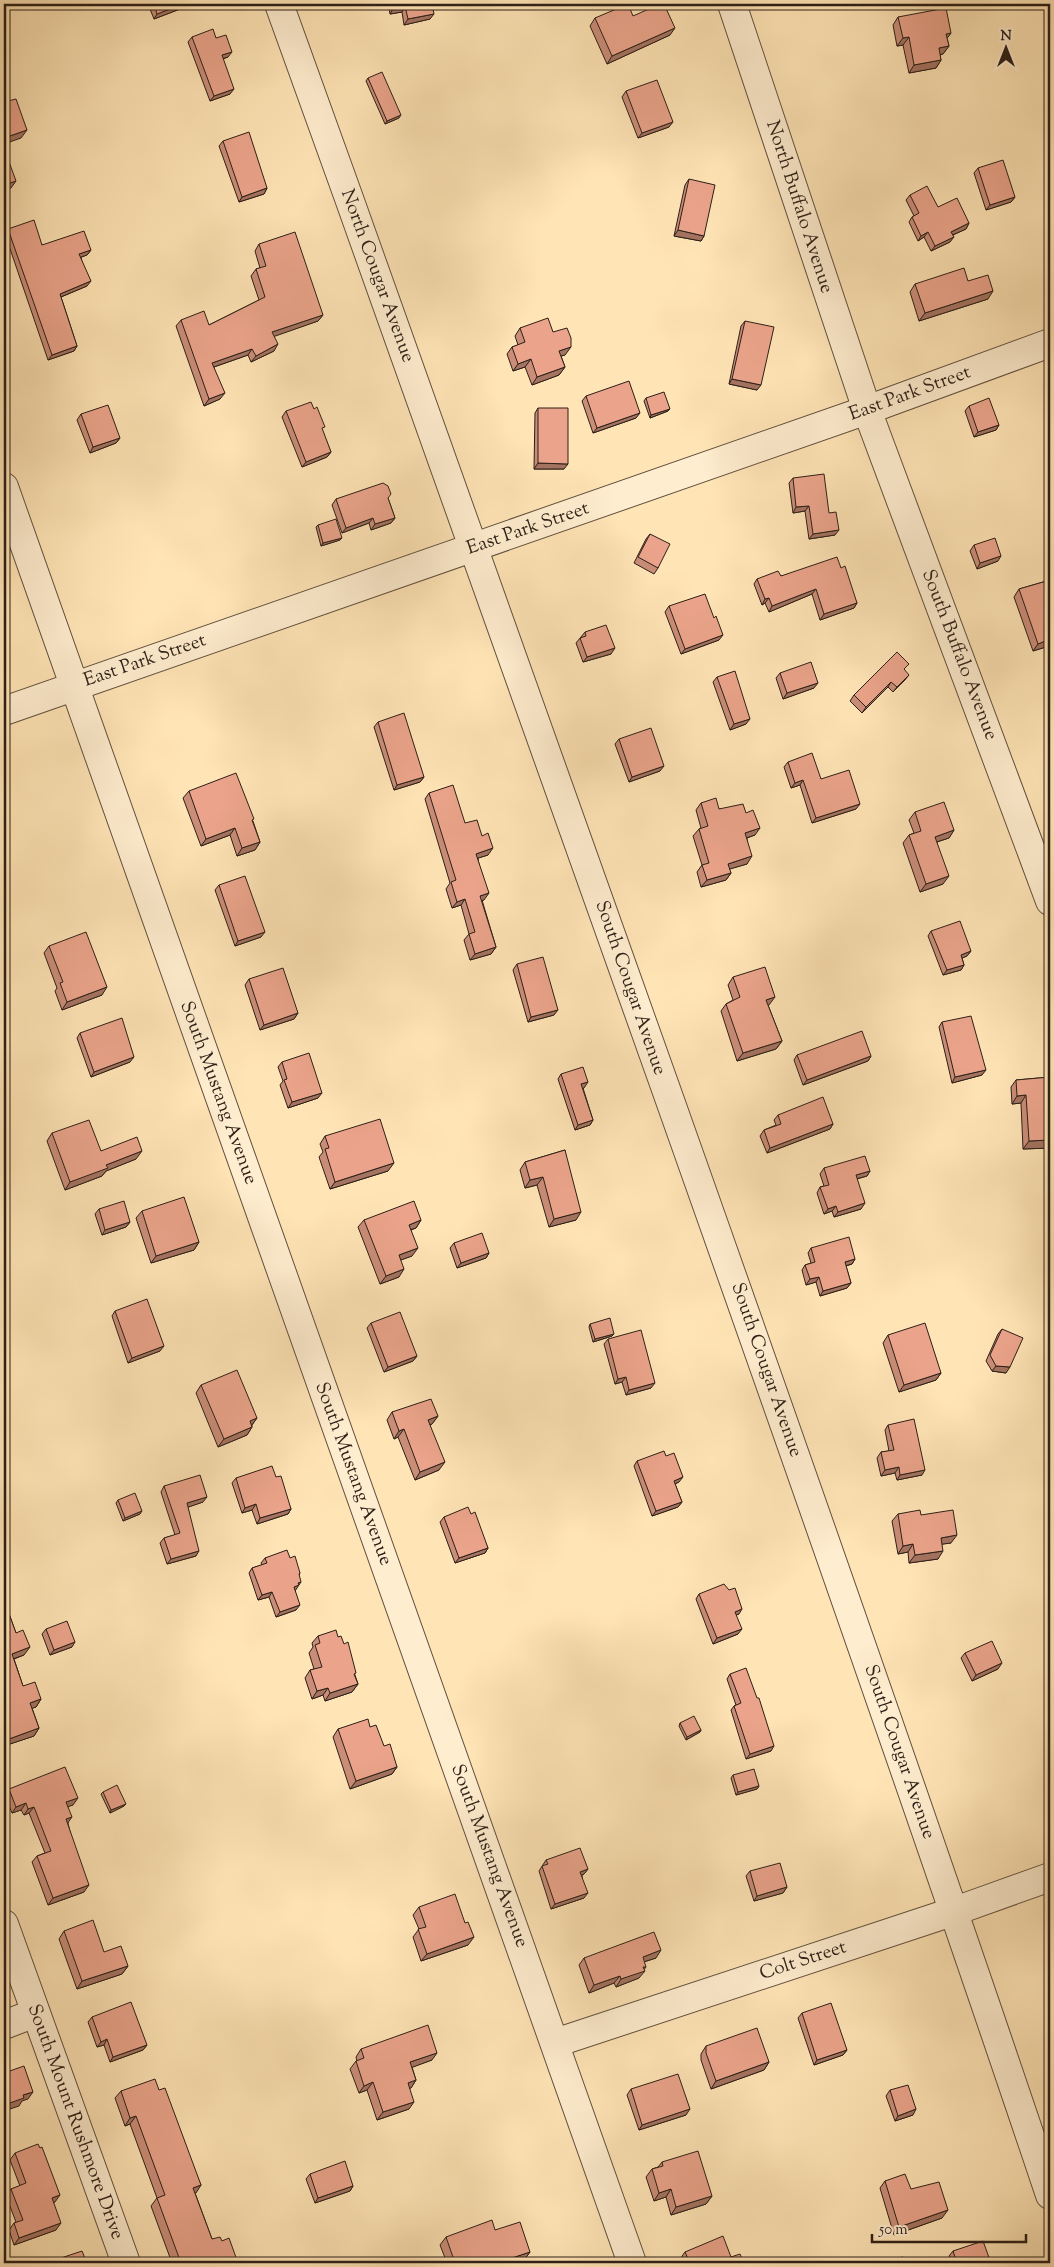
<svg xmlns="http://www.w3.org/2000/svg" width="1054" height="2267" viewBox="0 0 1054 2267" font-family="'Sorts Mill Goudy',serif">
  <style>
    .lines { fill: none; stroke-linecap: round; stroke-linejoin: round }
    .minor-casing { stroke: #61503e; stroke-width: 30 }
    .minor { stroke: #ffedcf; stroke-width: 28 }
    .wall { fill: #ca8d78; stroke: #2c1f17 }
    .shaded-wall { fill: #a47361; stroke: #2c1f17 }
    .building { fill: #eba48b; stroke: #2c1f17 }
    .labels { text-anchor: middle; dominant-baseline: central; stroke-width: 4; stroke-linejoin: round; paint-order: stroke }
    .street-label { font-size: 19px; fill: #2c1f17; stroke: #ffedcf }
  </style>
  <rect width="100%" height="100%" fill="#ffe4b5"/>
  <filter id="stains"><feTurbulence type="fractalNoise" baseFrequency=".004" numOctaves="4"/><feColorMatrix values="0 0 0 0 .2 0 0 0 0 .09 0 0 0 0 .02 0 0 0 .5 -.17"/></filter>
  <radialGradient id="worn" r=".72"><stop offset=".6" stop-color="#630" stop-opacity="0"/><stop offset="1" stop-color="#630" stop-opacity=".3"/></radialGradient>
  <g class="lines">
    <defs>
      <g id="minor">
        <path d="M279,4C410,366 538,729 667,1092C797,1459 926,1826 1050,2195"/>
        <path d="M732,4L867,410L1050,901"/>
        <path d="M4,487L632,2263"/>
        <path d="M4,711L867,410L1050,343"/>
        <path d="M4,1924L126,2263"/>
        <path d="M4,2025L35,2013"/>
        <path d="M555,2043L955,1911L1050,1877"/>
      </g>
    </defs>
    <!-- minor casing -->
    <use href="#minor" class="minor-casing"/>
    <!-- minor -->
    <use href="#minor" class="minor"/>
  </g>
  <!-- wall -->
  <g class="wall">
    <path d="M148,4H183L180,9L154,19Z"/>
    <path d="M388,4H432L430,19L404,25L402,12L390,14Z"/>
    <path d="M633,16L670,35L607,64L590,26L595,18Z"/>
    <path d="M898,17L951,33L947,38L949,46L943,54L940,55L941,60L936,68L909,73L903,45L897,46L893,25Z"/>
    <path d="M192,37L216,38L228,57L223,59L230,94L210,101L188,42Z"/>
    <path d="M368,78L399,118L385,124L366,81Z"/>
    <path d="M626,91L669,127L638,138L622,97Z"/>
    <path d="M223,141L267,188L264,194L239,202L219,146Z"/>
    <path d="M978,168L1015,197L1011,202L986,210L974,173Z"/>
    <path d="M689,179L704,236L701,241L674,236L685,185Z"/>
    <path d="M910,195L969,223L966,229L953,235L950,242L931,251L924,237L918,241L909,222L912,217L914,216L906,200Z"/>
    <path d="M8,229L42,245L91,250L87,255L81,257L87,286L61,297L77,346L74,351L48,360L5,234Z"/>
    <path d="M259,244L323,315L318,321L274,336V351L251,362L248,355L214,367L220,399L204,406L176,326L181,320L209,325L259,300L251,276L256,269L260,268L255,251Z"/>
    <path d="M968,281L988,299L919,321L910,292L915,284Z"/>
    <path d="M745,321L757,390L729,384L741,326Z"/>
    <path d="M520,328L553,332L565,355L561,356L565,367L559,375L532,385L525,367L513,371L507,354L512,347L518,345L515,336Z"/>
    <path d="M586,396L636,418L593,433L582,401Z"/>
    <path d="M646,398L670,409L668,411L650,418L644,401Z"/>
    <path d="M969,406L999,425L996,430L974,437L965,411Z"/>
    <path d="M538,408L564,469H534L535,413Z"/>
    <path d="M286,411L322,430L331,452L327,457L302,467L282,417Z"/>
    <path d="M81,414L120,438L116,443L90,453L77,420Z"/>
    <path d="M793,478L835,535L809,539L805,511L793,513L789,483Z"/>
    <path d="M388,498L395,518L391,523L371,530L369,523L342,533L332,505L336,499Z"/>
    <path d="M318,525L342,538L340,540L321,546L316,527Z"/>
    <path d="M650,534L658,568L654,574L634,563L646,539Z"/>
    <path d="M974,545L998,561L977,569L970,551Z"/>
    <path d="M841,568L857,603L854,608L820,620L812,594L769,612L765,603L762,605L754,584L757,579Z"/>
    <path d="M1050,580V649L1049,646L1033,651L1014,597L1019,589Z"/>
    <path d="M669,606L719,640L681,654L665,612Z"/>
    <path d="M585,632L611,654L583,662L576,643Z"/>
    <path d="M904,670L905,680L893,692L888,687L862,713L850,701L854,695Z"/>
    <path d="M780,673L814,688L783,699L776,678Z"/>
    <path d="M717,677L746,724L730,730L713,682Z"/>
    <path d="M378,722L424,777L420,782L394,790L374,727Z"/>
    <path d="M619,739L660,771L629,782L615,744Z"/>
    <path d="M788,762L821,779L856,809L812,823L800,785L791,788L784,767Z"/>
    <path d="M189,791L253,821L260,842L255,850L237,856L230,835L201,846L183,798Z"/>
    <path d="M429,793L465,823L488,855L478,858L484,900H482L496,947L491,954L470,960L464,940L469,934L461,905L452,908L446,889L450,883L425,799Z"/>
    <path d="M701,803L719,809L746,813L755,835L747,838V864L729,869L731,873L726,880L701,887L697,872L702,865L693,836L699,829L701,828L696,810Z"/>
    <path d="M915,812L954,830L949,838L937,842L943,884L920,892L903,843L909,835L914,833L909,820Z"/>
    <path d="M219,885L261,937L235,946L215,890Z"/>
    <path d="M931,931L971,951L967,956L962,958L964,965L961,970L943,975L928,936Z"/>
    <path d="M49,946L102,995L62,1010L55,991L57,988L44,953Z"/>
    <path d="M517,964L554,1015L528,1022L513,970Z"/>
    <path d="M733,977L769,1005H768L782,1041L776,1049L737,1061L721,1011L726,1004L733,1000L728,985Z"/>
    <path d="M249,979L298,1013L294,1019L260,1030L245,985Z"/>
    <path d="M942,1022L982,1075L952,1083L939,1027Z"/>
    <path d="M80,1033L130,1062L91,1077L77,1038Z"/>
    <path d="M797,1055L871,1056L868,1061L803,1085L794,1060Z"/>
    <path d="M282,1062L318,1098L288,1108L280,1085L283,1081L278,1067Z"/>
    <path d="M561,1074L584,1088H583L593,1120L590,1125L575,1130L558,1079Z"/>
    <path d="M1050,1077V1148L1023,1149L1021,1103L1012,1104L1011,1087L1016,1080Z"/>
    <path d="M778,1115L833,1124L830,1129L767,1153L760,1136L764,1130L776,1125L774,1120Z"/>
    <path d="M52,1133L101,1151L136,1159L106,1171L102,1176L65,1190L47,1141Z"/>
    <path d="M325,1136L388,1171L330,1189L319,1157L323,1152L320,1144Z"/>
    <path d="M565,1150L576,1220L549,1227L537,1185L525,1188L520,1170L525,1162Z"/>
    <path d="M824,1168L870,1171L867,1176L857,1179L861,1209L834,1217L832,1211L824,1214L817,1193L820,1187L824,1186L820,1174Z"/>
    <path d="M99,1209L130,1222L126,1227L102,1235L95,1214Z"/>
    <path d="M142,1211L199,1242L194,1250L151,1263L136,1218Z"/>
    <path d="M364,1220H421L416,1228L411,1230L412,1256L400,1260L399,1277L380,1284L358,1227Z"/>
    <path d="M454,1243L489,1253L486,1258L457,1268L450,1248Z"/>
    <path d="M811,1248L855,1259L852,1264L846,1266L851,1283L847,1288L820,1296L816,1282L806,1285L802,1270L805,1265L811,1263L808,1253Z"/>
    <path d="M115,1311L160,1351L128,1363L112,1316Z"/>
    <path d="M371,1323L417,1356L413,1361L384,1372L367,1328Z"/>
    <path d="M590,1324L612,1336L593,1342L589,1327Z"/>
    <path d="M1002,1329L1006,1373L992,1371L986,1361L998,1334Z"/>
    <path d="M888,1335L941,1373L936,1380L899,1392L883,1343Z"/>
    <path d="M608,1339L651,1388L626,1395L622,1382L615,1384L604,1344Z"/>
    <path d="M201,1385L257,1418L252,1425V1427L247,1435L218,1447L196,1393Z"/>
    <path d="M392,1412L438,1416L432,1424L430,1425L439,1470L415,1480L398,1437L394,1439L387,1420Z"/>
    <path d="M888,1425L922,1475L897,1480L895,1473L881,1476L877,1458L881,1452L889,1451L885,1430Z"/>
    <path d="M666,1456L679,1482L675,1484L682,1502L678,1507L652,1516L634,1466L637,1461Z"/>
    <path d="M276,1477L291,1509L288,1514L257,1524L252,1510L242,1513L232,1483L236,1478Z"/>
    <path d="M164,1486L203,1502L188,1507L196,1556L167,1564L160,1543L164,1538L175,1535L161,1492Z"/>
    <path d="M118,1500L140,1514L123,1521L116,1503Z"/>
    <path d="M471,1514L488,1548L485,1553L455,1563L440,1522L444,1517Z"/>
    <path d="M898,1514L921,1515L951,1543L942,1544L938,1559L909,1563L908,1552L898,1554L892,1521Z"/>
    <path d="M265,1558H290L300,1573L299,1575L295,1591L296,1610L276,1617L269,1597L258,1600L249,1573L252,1568L262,1565L261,1563Z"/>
    <path d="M699,1594L739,1614L736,1615L738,1634L713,1644L696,1599Z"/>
    <path d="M4,1600L24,1655L14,1659L23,1686L41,1699L36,1707L32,1708L39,1728L34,1736L4,1746Z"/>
    <path d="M46,1629L72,1647L50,1655L42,1634Z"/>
    <path d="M318,1636L338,1637L355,1675L358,1684L352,1692L325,1701L323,1695L312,1699L305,1678L310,1670L314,1669L309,1653L313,1647L312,1643Z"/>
    <path d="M965,1653L998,1669L972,1681L961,1658Z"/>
    <path d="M730,1674L771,1751L746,1759L731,1710L734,1706L736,1705L727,1679Z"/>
    <path d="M680,1723L701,1730L700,1732L686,1740L679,1726Z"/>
    <path d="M370,1727L397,1767L392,1774L350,1789L333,1737L338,1729Z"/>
    <path d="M733,1775L759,1786L757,1789L736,1795L731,1778Z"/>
    <path d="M9,1789L73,1805L68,1806V1823L84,1892L48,1905L32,1862L37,1856L45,1853L29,1813L24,1815L21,1810L12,1813L5,1795Z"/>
    <path d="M103,1792L124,1806L110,1813L101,1794Z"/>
    <path d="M546,1860L588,1869L584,1874L582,1875L584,1898L551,1909L539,1871Z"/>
    <path d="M750,1871L787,1887L783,1893L754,1901L746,1876Z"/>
    <path d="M419,1907L468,1945L421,1961L413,1937L419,1929L413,1915Z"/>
    <path d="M64,1931L128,1966L122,1974L77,1989L59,1939Z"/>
    <path d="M584,1958H656L644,1962L639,1978L616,1987L614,1983L589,1993L579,1965Z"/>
    <path d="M802,2013L847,2050L843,2055L814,2065L798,2018Z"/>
    <path d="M92,2017L147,2045L143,2050L110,2062L104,2045L97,2047L88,2022Z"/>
    <path d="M706,2046L769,2062L764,2070L711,2089L701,2060V2054Z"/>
    <path d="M361,2049L432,2060L412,2067L416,2080L411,2088H409V2109L377,2120L367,2090L359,2093L350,2069L356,2061H357L356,2057Z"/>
    <path d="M631,2089L686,2115L639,2130L627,2095Z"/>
    <path d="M159,2090L201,2185L195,2193L212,2239L222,2241L238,2263H172L151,2206L157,2198L130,2124L125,2126L115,2098L121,2091Z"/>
    <path d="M890,2090L913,2115L895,2121L886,2096Z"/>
    <path d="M15,2153L55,2202H53L56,2230L14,2245L9,2230L14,2223L16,2222L6,2196L11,2189L20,2186L10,2160Z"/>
    <path d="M662,2162L712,2196L706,2204L671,2215L666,2197L654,2201L646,2177L652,2169L658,2167Z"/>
    <path d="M310,2174L353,2186L350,2191L315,2203L306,2179Z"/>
    <path d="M885,2181L911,2189L942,2218L894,2235L880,2188Z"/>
    <path d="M495,2230L530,2252L524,2260L514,2263H447L440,2245L446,2237Z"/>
    <path d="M953,2251L991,2263H952L949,2256Z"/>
    <path d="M685,2252L731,2257L744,2263H682L680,2259Z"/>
  </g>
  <!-- shaded-wall -->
  <g class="shaded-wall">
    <path d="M183,4L180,9L154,19L157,14Z"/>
    <path d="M405,6L402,12L390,14L393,9Z"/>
    <path d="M434,14L430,19L404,25L408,19Z"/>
    <path d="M675,28L670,35L607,64L612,56Z"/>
    <path d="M951,33L945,41L946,34Z"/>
    <path d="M909,37L903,45L897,46L903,38Z"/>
    <path d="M949,46L943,54L933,56L939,48Z"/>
    <path d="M232,52L228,57L218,60L222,55Z"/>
    <path d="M941,60L936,68L909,73L914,65Z"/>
    <path d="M234,89L230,94L210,101L214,96Z"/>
    <path d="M401,115L399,118L385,124L387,121Z"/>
    <path d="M673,122L669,127L638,138L642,133Z"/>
    <path d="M27,130L21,138L4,144V138Z"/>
    <path d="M16,181L11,188L4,191V185Z"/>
    <path d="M267,188L264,194L239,202L242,197Z"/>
    <path d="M1015,197L1011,202L986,210L990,205Z"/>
    <path d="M969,223L966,229L948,237L951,232Z"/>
    <path d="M678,230L704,236L701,241L674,236Z"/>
    <path d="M928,232L924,237L918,241L921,236Z"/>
    <path d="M954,237L950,242L931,251L935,246Z"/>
    <path d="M91,250L87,255L76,259L79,254Z"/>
    <path d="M91,281L87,286L56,299L60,294Z"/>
    <path d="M993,291L988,299L919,321L925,313Z"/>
    <path d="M323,315L318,321L267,339L272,332Z"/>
    <path d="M278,344L274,351L251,362L256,356Z"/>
    <path d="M77,346L74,351L48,360L52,355Z"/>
    <path d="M571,347L565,355L554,358L559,351Z"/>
    <path d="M252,349L248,355L208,369L212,363Z"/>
    <path d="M531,359L525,367L513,371L518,364Z"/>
    <path d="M565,367L559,375L532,385L537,377Z"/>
    <path d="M732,379L761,385L757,390L729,384Z"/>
    <path d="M225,393L220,399L204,406L209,399Z"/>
    <path d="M670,409L668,411L650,418L651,415Z"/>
    <path d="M640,413L636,418L593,433L597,428Z"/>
    <path d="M999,425L996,430L974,437L978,432Z"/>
    <path d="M120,438L116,443L90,453L93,447Z"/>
    <path d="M331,452L327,457L302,467L306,462Z"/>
    <path d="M538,463L568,464L564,469H534Z"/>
    <path d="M809,506L805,511L793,513L796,507Z"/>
    <path d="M373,518L369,523L342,533L346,528Z"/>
    <path d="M395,518L391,523L371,530L375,524Z"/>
    <path d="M839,530L835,535L809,539L813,534Z"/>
    <path d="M342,538L340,540L321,546L323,543Z"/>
    <path d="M1001,556L998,561L977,569L980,563Z"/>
    <path d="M816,589L812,594L769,612L772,606Z"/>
    <path d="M769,598L765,603L762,605L765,599Z"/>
    <path d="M857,603L854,608L820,620L824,614Z"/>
    <path d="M723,635L719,640L681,654L685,649Z"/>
    <path d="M1050,639V644L1049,646L1033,651L1038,644Z"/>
    <path d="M615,648L611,654L583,662L587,657Z"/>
    <path d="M909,675L905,680L893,692L897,687Z"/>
    <path d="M891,682L888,687L862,713L866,707Z"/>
    <path d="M818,683L814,688L783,699L787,693Z"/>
    <path d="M750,719L746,724L730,730L734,724Z"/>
    <path d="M664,766L660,771L629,782L632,777Z"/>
    <path d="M424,777L420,782L394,790L397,785Z"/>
    <path d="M803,780L800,785L791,788L795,783Z"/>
    <path d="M860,804L856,809L812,823L816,818Z"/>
    <path d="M235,828L230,835L201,846L206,839Z"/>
    <path d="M760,828L755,835L740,840L745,833Z"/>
    <path d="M954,830L949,838L930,844L935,837Z"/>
    <path d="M260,842L255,850L237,856L242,848Z"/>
    <path d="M493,848L488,855L472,860L476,854Z"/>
    <path d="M752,856L747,864L723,871L728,864Z"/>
    <path d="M731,873L726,880L701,887L707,880Z"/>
    <path d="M949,876L943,884L920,892L926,884Z"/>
    <path d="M489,893L484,900L476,902L480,896Z"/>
    <path d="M465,899L461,905L452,908L457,902Z"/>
    <path d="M265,932L261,937L235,946L238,941Z"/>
    <path d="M496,947L491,954L470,960L475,954Z"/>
    <path d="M971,951L967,956L957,960L961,955Z"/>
    <path d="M964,965L961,970L943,975L947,970Z"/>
    <path d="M107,987L102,995L62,1010L67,1002Z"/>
    <path d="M775,997L769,1005L761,1007L766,1000Z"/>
    <path d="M558,1010L554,1015L528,1022L531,1017Z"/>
    <path d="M298,1013L294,1019L260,1030L264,1025Z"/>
    <path d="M782,1041L776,1049L737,1061L743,1053Z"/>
    <path d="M871,1056L868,1061L803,1085L807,1080Z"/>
    <path d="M134,1057L130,1062L91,1077L94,1072Z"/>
    <path d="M986,1070L982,1075L952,1083L955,1077Z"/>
    <path d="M588,1082L584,1088L578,1090L581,1084Z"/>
    <path d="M322,1093L318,1098L288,1108L292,1102Z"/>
    <path d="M1026,1095L1021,1103L1012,1104L1017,1096Z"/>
    <path d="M593,1120L590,1125L575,1130L578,1125Z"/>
    <path d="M833,1124L830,1129L767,1153L770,1148Z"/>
    <path d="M1050,1140V1148L1023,1149L1029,1141Z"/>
    <path d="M142,1151L136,1159L106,1171L102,1176L65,1190L70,1182L106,1165Z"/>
    <path d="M394,1163L388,1171L330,1189L335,1182Z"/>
    <path d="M870,1171L867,1176L852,1180L856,1175Z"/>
    <path d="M543,1177L537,1185L525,1188L530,1180Z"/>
    <path d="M865,1203L861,1209L834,1217L838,1212Z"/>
    <path d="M836,1206L832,1211L824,1214L828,1209Z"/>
    <path d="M581,1212L576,1220L549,1227L554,1219Z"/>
    <path d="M421,1220L416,1228L403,1232L409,1225Z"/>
    <path d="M130,1222L126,1227L102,1235L105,1230Z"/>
    <path d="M199,1242L194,1250L151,1263L156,1256Z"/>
    <path d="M418,1248L412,1256L393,1263L399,1255Z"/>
    <path d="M489,1253L486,1258L457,1268L461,1263Z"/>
    <path d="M855,1259L852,1264L841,1267L845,1262Z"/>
    <path d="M404,1269L399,1277L380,1284L386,1276Z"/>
    <path d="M819,1277L816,1282L806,1285L810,1279Z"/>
    <path d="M851,1283L847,1288L820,1296L823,1291Z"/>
    <path d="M614,1334L612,1336L593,1342L595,1339Z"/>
    <path d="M164,1346L160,1351L128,1363L132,1358Z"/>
    <path d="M417,1356L413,1361L384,1372L388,1367Z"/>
    <path d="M996,1366L1010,1367L1006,1373L992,1371Z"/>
    <path d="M941,1373L936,1380L899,1392L904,1385Z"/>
    <path d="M626,1377L622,1382L615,1384L618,1379Z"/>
    <path d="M655,1383L651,1388L626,1395L629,1390Z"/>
    <path d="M438,1416L432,1424L423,1428L428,1420Z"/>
    <path d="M257,1418L251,1426L250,1421Z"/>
    <path d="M252,1427L247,1435L218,1447L224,1439Z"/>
    <path d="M404,1429L398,1437L394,1439L399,1431Z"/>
    <path d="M445,1462L439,1470L415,1480L420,1472Z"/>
    <path d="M899,1467L895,1473L881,1476L885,1470Z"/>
    <path d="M925,1470L922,1475L897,1480L900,1475Z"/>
    <path d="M683,1477L679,1482L670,1486L674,1481Z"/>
    <path d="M207,1497L203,1502L183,1509L187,1503Z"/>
    <path d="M682,1502L678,1507L652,1516L656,1511Z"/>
    <path d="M256,1504L252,1510L242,1513L245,1508Z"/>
    <path d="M291,1509L288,1514L257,1524L260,1518Z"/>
    <path d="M142,1511L140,1514L123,1521L125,1518Z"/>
    <path d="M957,1535L951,1543L936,1545L941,1538Z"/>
    <path d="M913,1544L908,1552L898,1554L903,1546Z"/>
    <path d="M488,1548L485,1553L455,1563L459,1558Z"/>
    <path d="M199,1551L196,1556L167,1564L171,1559Z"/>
    <path d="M943,1551L938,1559L909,1563L915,1555Z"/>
    <path d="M301,1582L295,1591L290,1592L298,1583Z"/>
    <path d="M272,1592L269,1597L258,1600L262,1595Z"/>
    <path d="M300,1605L296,1610L276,1617L280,1612Z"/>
    <path d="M742,1609L739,1614L731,1617L735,1612Z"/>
    <path d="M742,1629L738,1634L713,1644L717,1638Z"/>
    <path d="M75,1642L72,1647L50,1655L54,1650Z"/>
    <path d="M30,1647L24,1655L7,1661L12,1654Z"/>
    <path d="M1002,1663L998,1669L972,1681L976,1675Z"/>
    <path d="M358,1684L352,1692L325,1701L330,1693Z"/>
    <path d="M328,1688L323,1695L312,1699L317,1691Z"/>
    <path d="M41,1699L36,1707L25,1711L30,1703Z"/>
    <path d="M39,1728L34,1736L4,1746L9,1739Z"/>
    <path d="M701,1730L700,1732L686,1740L687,1737Z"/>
    <path d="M774,1746L771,1751L746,1759L750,1754Z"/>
    <path d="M397,1767L392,1774L350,1789L356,1781Z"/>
    <path d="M759,1786L757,1789L736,1795L738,1792Z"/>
    <path d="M78,1798L73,1805L62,1809L66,1802Z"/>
    <path d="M26,1803L21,1810L12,1813L16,1807Z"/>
    <path d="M126,1804L124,1806L110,1813L111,1810Z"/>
    <path d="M34,1807L29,1813L24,1815L28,1809Z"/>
    <path d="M72,1817L67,1824L66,1819Z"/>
    <path d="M588,1869L584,1874L577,1877L580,1872Z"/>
    <path d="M89,1885L84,1892L48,1905L53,1898Z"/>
    <path d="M787,1887L783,1893L754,1901L757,1896Z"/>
    <path d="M588,1893L584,1898L551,1909L555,1904Z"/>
    <path d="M474,1937L468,1945L421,1961L427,1954Z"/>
    <path d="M661,1950L656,1958L637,1964L643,1957Z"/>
    <path d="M128,1966L122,1974L77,1989L82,1981Z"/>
    <path d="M643,1967H646L643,1971H645L639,1978L616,1987L621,1979Z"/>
    <path d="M620,1976L614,1983L589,1993L594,1985Z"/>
    <path d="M107,2039L104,2045L97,2047L101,2042Z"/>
    <path d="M147,2045L143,2050L110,2062L113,2057Z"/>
    <path d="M847,2050L843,2055L814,2065L817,2060Z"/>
    <path d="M437,2053L432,2060L405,2070L410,2062Z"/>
    <path d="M769,2062L764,2070L711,2089L716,2081Z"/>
    <path d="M416,2080L411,2088L402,2091L408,2083Z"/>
    <path d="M373,2082L367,2090L359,2093L364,2086Z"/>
    <path d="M33,2092L28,2099L22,2101L19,2106L4,2111V2105L23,2095Z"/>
    <path d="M414,2102L409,2109L377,2120L383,2112Z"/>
    <path d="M690,2109L686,2115L639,2130L642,2125Z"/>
    <path d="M916,2109L913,2115L895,2121L898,2116Z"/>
    <path d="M136,2116L130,2124L125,2126L130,2118Z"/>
    <path d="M201,2185L196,2193L188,2196L193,2188Z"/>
    <path d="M353,2186L350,2191L315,2203L318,2198Z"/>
    <path d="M671,2189L666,2197L654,2201L659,2193Z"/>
    <path d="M60,2195L55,2202L47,2205L52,2198Z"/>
    <path d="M712,2196L706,2204L671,2215L676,2207Z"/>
    <path d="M948,2210L942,2218L894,2235L899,2227Z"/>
    <path d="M61,2223L56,2230L14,2245L19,2238Z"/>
    <path d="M530,2252L524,2260L514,2263H504L506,2260Z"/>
  </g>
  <!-- building -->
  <g class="building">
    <path d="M154,4H183L157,14Z"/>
    <path d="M392,4H432L434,14L408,19L405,6L393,9Z"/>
    <path d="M628,4L633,16L660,4H664L675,28L612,56L595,18Z"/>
    <path d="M946,8L951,33L946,34L949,46L939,48L941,60L914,65L909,37L903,38L898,17Z"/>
    <path d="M213,29L216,38L226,35L232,52L222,55L234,89L214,96L192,37Z"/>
    <path d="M382,72L401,115L387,121L368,78Z"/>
    <path d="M657,80L673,122L642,133L626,91Z"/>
    <path d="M16,99L27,130L4,138V102Z"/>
    <path d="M249,132L267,188L242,197L223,141Z"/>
    <path d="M4,148L16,181L4,185Z"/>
    <path d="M1003,160L1015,197L990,205L978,168Z"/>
    <path d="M689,179L715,185L704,236L678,230Z"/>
    <path d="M927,186L938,207L957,198L969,223L951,232L954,237L935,246L928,232L921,236L912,217L919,213L910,195Z"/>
    <path d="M34,220L42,245L84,231L91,250L79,254L91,281L60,294L77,346L52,355L8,229Z"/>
    <path d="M295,232L323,315L272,332L278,344L256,356L252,349L212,363L225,393L209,399L181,320L204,311L209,325L265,297L256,269L266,266L259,244Z"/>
    <path d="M964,268L968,281L988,275L993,291L925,313L915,284Z"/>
    <path d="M548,318L553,332L567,328L571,338V347L559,351L565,367L537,377L531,359L518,364L512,347L525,342L520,328Z"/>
    <path d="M745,321L774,327L761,385L732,379Z"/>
    <path d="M629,381L640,413L597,428L586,396Z"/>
    <path d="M664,392L670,409L651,415L646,398Z"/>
    <path d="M989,398L999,425L978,432L969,406Z"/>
    <path d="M311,402L314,409L317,407L325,427L322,428L331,452L306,462L286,411Z"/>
    <path d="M108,405L120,438L93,447L81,414Z"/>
    <path d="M538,408H568V464L538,463Z"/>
    <path d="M824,474L829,513L836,512L839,530L813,534L809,506L796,507L793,478Z"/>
    <path d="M383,483L388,486L391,494L388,498L395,518L375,524L373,518L346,528L336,499Z"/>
    <path d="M336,519L342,538L323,543L318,525Z"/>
    <path d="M650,534L670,544L658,568L638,557Z"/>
    <path d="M995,538L1001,556L980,563L974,545Z"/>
    <path d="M837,557L841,568L845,566L857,603L824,614L816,589L772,606L769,598L765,599L757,579L778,571L781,576Z"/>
    <path d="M1050,580V639L1038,644L1019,589Z"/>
    <path d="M705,594L714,618L716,616L723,635L685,649L669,606Z"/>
    <path d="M606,625L615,648L587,657L580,638L586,636L585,632Z"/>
    <path d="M897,652L909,664L904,669L909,675L897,687L891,682L866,707L854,695Z"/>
    <path d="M811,662L818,683L787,693L780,673Z"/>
    <path d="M735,671L750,719L734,724L717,677Z"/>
    <path d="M404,713L424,777L397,785L378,722Z"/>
    <path d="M651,728L664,766L632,777L619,739Z"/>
    <path d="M812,753L821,779L849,770L860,804L816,818L803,780L795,783L788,762Z"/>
    <path d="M236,773L254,819L252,820L260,842L242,848L235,828L206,839L189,791Z"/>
    <path d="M453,785L465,823L477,820L482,836L488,833L493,848L476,854L489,893L480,896L496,947L475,954L469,934L475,932L465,899L457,902L451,882L456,880L429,793Z"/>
    <path d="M716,798L719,809L743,804L746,813L753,810L760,828L745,833L752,856L728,864L731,873L707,880L702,865L709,863L699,829L708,826L701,803Z"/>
    <path d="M944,802L954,830L935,837L949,876L926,884L909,835L921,831L915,812Z"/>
    <path d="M245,876L265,932L238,941L219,885Z"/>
    <path d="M960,921L971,951L961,955L964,965L947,970L931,931Z"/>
    <path d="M86,932L107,987L67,1002L60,983L63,982L49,946Z"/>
    <path d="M543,957L558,1010L531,1017L517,964Z"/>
    <path d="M765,967L775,997L766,1000L782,1041L743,1053L726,1004L740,997L733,977Z"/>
    <path d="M283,968L298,1013L264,1025L249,979Z"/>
    <path d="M971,1016L986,1070L955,1077L942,1022Z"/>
    <path d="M122,1018L134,1057L94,1072L80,1033Z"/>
    <path d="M862,1031L871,1056L807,1080L797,1055Z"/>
    <path d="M309,1053L322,1093L292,1102L284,1080L287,1079L282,1062Z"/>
    <path d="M583,1067L588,1082L581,1084L593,1120L578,1125L561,1074Z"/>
    <path d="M1050,1077V1140L1029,1141L1026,1095L1017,1096L1016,1080Z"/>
    <path d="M823,1097L833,1124L770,1148L764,1130L781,1124L778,1115Z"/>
    <path d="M380,1119L394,1163L335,1182L325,1149L329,1148L325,1136Z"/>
    <path d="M89,1120L101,1151L137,1137L142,1151L106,1165L108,1168L70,1182L52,1133Z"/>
    <path d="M565,1150L581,1212L554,1219L543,1177L530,1180L525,1162Z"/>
    <path d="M865,1156L870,1171L856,1175L865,1203L838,1212L836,1206L828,1209L820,1187L829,1185L824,1168Z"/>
    <path d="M4,1171L7,1181L4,1182Z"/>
    <path d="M184,1197L199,1242L156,1256L142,1211Z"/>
    <path d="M124,1201L130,1222L105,1230L99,1209Z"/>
    <path d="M414,1201L421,1220L409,1225L418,1248L399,1255L404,1269L386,1276L364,1220Z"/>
    <path d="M482,1233L489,1253L461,1263L454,1243Z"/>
    <path d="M849,1237L855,1259L845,1262L851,1283L823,1291L819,1277L810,1279L805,1265L815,1262L811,1248Z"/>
    <path d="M147,1299L164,1346L132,1358L115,1311Z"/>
    <path d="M400,1312L417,1356L388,1367L371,1323Z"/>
    <path d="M610,1318L614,1334L595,1339L590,1324Z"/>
    <path d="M925,1323L941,1373L904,1385L888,1335Z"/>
    <path d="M1002,1329L1023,1338L1010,1367L996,1366L990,1355Z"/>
    <path d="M641,1330L655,1383L629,1390L626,1377L618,1379L608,1339Z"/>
    <path d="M237,1370L257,1418L250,1421L252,1427L224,1439L201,1385Z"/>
    <path d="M431,1399L438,1416L428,1420L445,1462L420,1472L404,1429L399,1431L392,1412Z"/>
    <path d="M914,1419L925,1470L900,1475L899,1467L885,1470L881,1452L894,1450L888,1425Z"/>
    <path d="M664,1451L666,1456L674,1453L683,1477L674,1481L682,1502L656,1511L637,1461Z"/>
    <path d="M272,1466L276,1477L281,1476L291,1509L260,1518L256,1504L245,1508L236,1478Z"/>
    <path d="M200,1475L207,1497L187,1503L199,1551L171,1559L164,1538L180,1533L164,1486Z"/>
    <path d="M135,1493L142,1511L125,1518L118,1500Z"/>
    <path d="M468,1507L471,1514L475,1512L488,1548L459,1558L444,1517Z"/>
    <path d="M920,1510L921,1515L953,1510L957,1535L941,1538L943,1551L915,1555L913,1544L903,1546L898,1514Z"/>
    <path d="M287,1550L290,1558L295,1556L300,1573L299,1574L301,1582L298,1583L299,1585L294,1587L300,1605L280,1612L272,1592L262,1595L252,1568L267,1563L265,1558Z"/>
    <path d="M724,1584L729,1590L735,1588L742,1609L735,1612L742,1629L717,1638L699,1594Z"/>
    <path d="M4,1600L16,1633L23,1630L30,1647L12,1654L23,1686L35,1682L41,1699L30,1703L39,1728L9,1739L4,1724Z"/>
    <path d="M67,1621L75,1642L54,1650L46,1629Z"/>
    <path d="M336,1630L338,1637L341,1636L344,1644L348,1642L356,1673L354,1674L358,1684L330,1693L328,1688L317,1691L310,1670L322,1667L315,1645L320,1643L318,1636Z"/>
    <path d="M992,1641L1002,1663L976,1675L965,1653Z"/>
    <path d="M746,1668L757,1698H759L774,1746L750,1754L734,1706L741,1703L730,1674Z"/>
    <path d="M694,1716L701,1730L687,1737L680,1723Z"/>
    <path d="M368,1719L370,1727L376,1725L384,1746L390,1744L397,1767L356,1781L338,1729Z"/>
    <path d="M65,1767L78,1798L66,1802L72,1817L66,1819L89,1885L53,1898L37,1856L51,1851L34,1807L28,1809L26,1803L16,1807L9,1789Z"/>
    <path d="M754,1769L759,1786L738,1792L733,1775Z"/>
    <path d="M117,1785L126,1804L111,1810L103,1792Z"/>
    <path d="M580,1848L588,1869L580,1872L588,1893L555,1904L542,1866L548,1864L546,1860Z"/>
    <path d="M780,1863L787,1887L757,1896L750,1871Z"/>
    <path d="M455,1894L465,1923L468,1922L474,1937L427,1954L418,1929L426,1927L419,1907Z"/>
    <path d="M93,1920L104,1952L121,1946L128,1966L82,1981L64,1931Z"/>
    <path d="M654,1932L661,1950L643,1957L646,1967H643L645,1971L621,1979L620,1976L594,1985L584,1958Z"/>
    <path d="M131,2002L147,2045L113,2057L107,2039L101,2042L92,2017Z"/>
    <path d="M831,2003L847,2050L817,2060L802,2013Z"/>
    <path d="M428,2025L437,2053L410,2062L416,2080L408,2083L414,2102L383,2112L373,2082L364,2086L356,2061L364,2058L361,2049Z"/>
    <path d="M757,2028L769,2062L716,2081L706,2053V2046Z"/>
    <path d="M24,2066L33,2092L23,2095L24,2098L4,2105L6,2109H4V2073Z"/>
    <path d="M678,2074L690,2109L642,2125L631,2089Z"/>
    <path d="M155,2079L159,2090L165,2088L201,2185L193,2188L212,2239L220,2237L222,2241L229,2238L238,2263H181L157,2198L165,2195L136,2116L130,2118L121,2091Z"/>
    <path d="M908,2085L916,2109L898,2116L890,2090Z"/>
    <path d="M38,2144L40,2148L42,2147L60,2195L52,2198L61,2223L19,2238L14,2223L23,2220L11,2189L26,2183L15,2153Z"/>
    <path d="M698,2151L712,2196L676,2207L671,2189L659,2193L652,2169L663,2166L662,2162Z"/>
    <path d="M345,2161L353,2186L318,2198L310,2174Z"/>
    <path d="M905,2174L911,2189L939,2182L948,2210L899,2227L885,2181Z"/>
    <path d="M492,2220L495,2230L520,2222L530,2252L506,2260L507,2263H455L446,2237Z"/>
    <path d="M723,2236L731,2257L740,2254L744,2263H690L685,2252Z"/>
    <path d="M983,2241L991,2263H957L953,2251Z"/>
    <path d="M82,2251L87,2263H46Z"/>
    <path d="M903,2257L905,2263H887L886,2261Z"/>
  </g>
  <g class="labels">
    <!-- street labels -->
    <g class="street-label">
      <text transform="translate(799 207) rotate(72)">North Buffalo Avenue</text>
      <text transform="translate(377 276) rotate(70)">North Cougar Avenue</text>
      <text transform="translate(910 394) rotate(-20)">East Park Street</text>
      <text transform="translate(528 529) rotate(-19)">East Park Street</text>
      <text transform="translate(959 655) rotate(69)">South Buffalo Avenue</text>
      <text transform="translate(145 661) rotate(-19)">East Park Street</text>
      <text transform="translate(630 988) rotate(71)">South Cougar Avenue</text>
      <text transform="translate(218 1093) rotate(70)">South Mustang Avenue</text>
      <text transform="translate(766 1370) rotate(71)">South Cougar Avenue</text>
      <text transform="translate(353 1474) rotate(70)">South Mustang Avenue</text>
      <text transform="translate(899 1752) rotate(71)">South Cougar Avenue</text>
      <text transform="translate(489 1856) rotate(70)">South Mustang Avenue</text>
      <text transform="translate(803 1961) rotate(-18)">Colt Street</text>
      <text transform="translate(75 2122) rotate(70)">South Mount Rushmore Drive</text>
    </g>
  </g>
  <!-- margin -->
  <rect width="1054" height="2267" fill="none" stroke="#ffe4b5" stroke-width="20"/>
  <rect x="5" y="5" width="1044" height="2257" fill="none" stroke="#2c1f17" stroke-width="2.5"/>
  <rect x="10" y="10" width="1034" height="2247" fill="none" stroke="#2c1f17"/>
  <!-- north arrow -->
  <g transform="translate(1006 48)" stroke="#ffedcf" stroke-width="4" paint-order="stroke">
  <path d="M0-4L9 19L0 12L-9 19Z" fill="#2c1f17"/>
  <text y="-8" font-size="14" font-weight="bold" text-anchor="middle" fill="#2c1f17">N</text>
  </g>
  <!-- scale -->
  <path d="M872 2234v8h154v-8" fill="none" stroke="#2c1f17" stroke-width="2.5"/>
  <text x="879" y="2234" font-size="15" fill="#2c1f17" stroke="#ffedcf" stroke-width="4" paint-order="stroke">50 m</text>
  <rect width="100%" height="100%" filter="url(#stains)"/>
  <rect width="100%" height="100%" fill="url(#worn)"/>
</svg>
